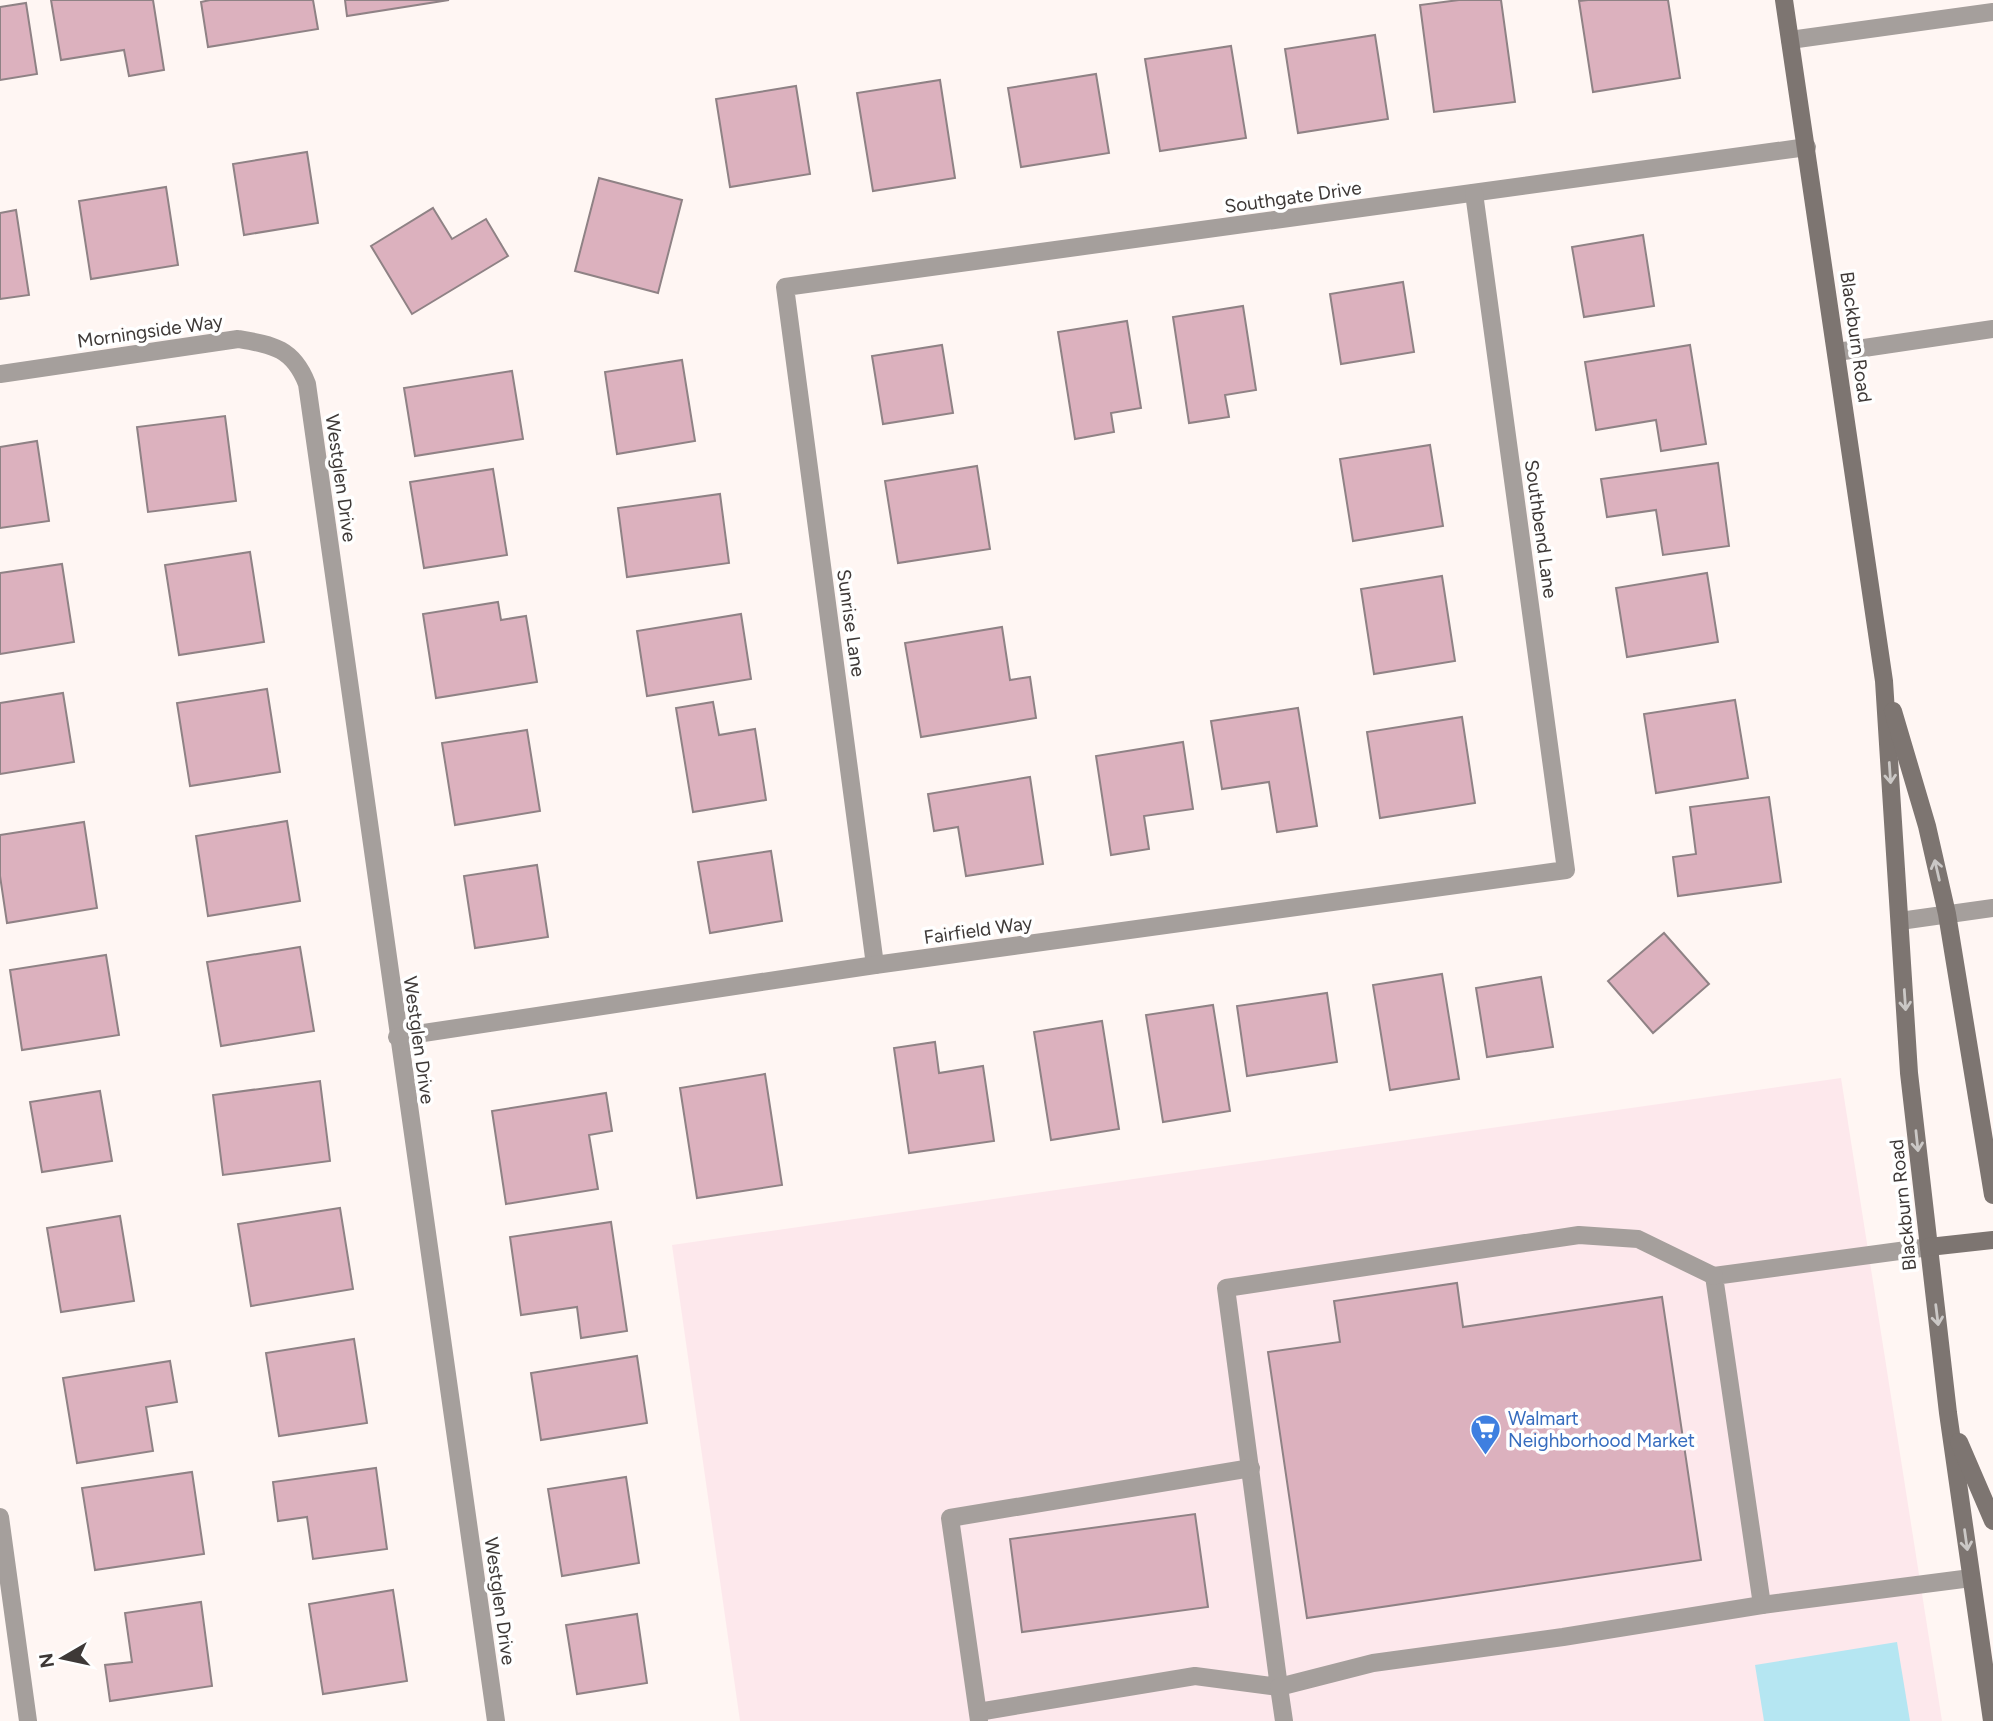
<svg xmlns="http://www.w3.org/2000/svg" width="1993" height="1721" viewBox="0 0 1993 1721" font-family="Figtree,sans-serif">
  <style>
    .commercial { fill: #fde8ec }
    .water { fill: #b5e6f2 }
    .building { fill: #dcb1be; stroke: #8f8285; stroke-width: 2 }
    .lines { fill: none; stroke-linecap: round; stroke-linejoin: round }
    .lane { stroke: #a59f9c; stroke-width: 18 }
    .street { stroke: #a59f9c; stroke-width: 18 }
    .secondary { stroke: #7d7571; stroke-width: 18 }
    .oneway { stroke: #cbc8c6 }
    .labels { text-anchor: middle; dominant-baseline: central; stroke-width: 7; stroke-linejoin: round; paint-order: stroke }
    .street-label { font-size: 19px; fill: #3e3937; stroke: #fff }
    .shop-label { font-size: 19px; fill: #366cbe; stroke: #fff; text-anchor: start }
  </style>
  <rect width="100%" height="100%" fill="#fff6f3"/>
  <!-- commercial -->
  <path class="commercial" d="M1841,1078L1942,1721H740L672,1245Z"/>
  <!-- water -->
  <path class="water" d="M1897,1642L1910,1721H1764L1755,1665Z"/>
  <!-- building -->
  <g class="building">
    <path d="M51,0H153L164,70L129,76L124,50L61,60Z"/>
    <path d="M210,0H313L318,29L208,47L201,2Z"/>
    <path d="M345,0H449L347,16Z"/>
    <path d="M1459,0H1501L1515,102L1434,112L1420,5Z"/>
    <path d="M1588,0H1668L1680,78L1593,92L1579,1Z"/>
    <path d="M26,3L37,74L0,80V7Z"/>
    <path d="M1375,35L1388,119L1298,133L1285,49Z"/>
    <path d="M1231,46L1246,138L1160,151L1145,59Z"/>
    <path d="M1096,74L1109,153L1021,167L1008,88Z"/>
    <path d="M940,80L955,178L873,191L857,93Z"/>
    <path d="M796,86L810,174L730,187L716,99Z"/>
    <path d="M307,152L318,223L244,235L233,164Z"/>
    <path d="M599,178L682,200L658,293L575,271Z"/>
    <path d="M166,187L178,265L91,279L79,201Z"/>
    <path d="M433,208L452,239L486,219L508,256L412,314L371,246Z"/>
    <path d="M16,210L29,295L0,299V213Z"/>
    <path d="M1643,235L1654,306L1584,317L1572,247Z"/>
    <path d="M1403,282L1414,352L1341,364L1330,294Z"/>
    <path d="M1243,306L1256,390L1225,395L1229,417L1189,423L1173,317Z"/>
    <path d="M1127,321L1141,408L1111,413L1114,432L1075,439L1058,332Z"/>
    <path d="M942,345L953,413L883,424L872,356Z"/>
    <path d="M1690,345L1706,444L1661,451L1656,420L1596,430L1585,362Z"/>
    <path d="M682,360L695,441L617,454L605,372Z"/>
    <path d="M512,371L523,439L415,456L404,388Z"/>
    <path d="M225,416L236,501L148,512L137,427Z"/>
    <path d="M37,441L49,521L0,528V447Z"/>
    <path d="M1430,445L1443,526L1353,541L1340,459Z"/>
    <path d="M1718,463L1729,546L1663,555L1656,510L1607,517L1601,479Z"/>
    <path d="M977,466L990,549L898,563L885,481Z"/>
    <path d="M493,469L507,555L424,568L410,482Z"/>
    <path d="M720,494L729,563L627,577L618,508Z"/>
    <path d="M250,552L264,642L179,655L165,565Z"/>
    <path d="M62,564L74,642L0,654V573Z"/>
    <path d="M1707,573L1718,642L1627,657L1616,588Z"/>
    <path d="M1442,576L1455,661L1374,674L1361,589Z"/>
    <path d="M498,602L501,620L526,616L537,682L436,698L423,614Z"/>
    <path d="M741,614L751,679L647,696L637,631Z"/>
    <path d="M1002,627L1010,680L1030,677L1036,718L921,737L905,643Z"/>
    <path d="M267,689L280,772L190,786L177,703Z"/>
    <path d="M63,693L74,762L0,774V703Z"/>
    <path d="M1735,700L1748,778L1656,793L1644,714Z"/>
    <path d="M713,702L719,735L755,729L766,800L693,812L676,708Z"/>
    <path d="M1298,708L1317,826L1277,832L1269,782L1222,789L1211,721Z"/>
    <path d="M1462,717L1475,803L1380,818L1367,732Z"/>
    <path d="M527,730L540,811L455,825L442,743Z"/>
    <path d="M1183,742L1193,809L1144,816L1149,849L1111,855L1096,756Z"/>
    <path d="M1030,777L1043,864L966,876L958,827L934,831L928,794Z"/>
    <path d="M1769,797L1781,882L1678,896L1673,857L1696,854L1690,807Z"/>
    <path d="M287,821L300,901L208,916L196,836Z"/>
    <path d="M84,822L97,908L7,923L0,876V835Z"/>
    <path d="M771,851L782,921L710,933L698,862Z"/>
    <path d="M537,865L548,937L475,948L464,876Z"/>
    <path d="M1664,933L1709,984L1653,1033L1608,981Z"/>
    <path d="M300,947L314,1031L221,1046L207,962Z"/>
    <path d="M106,955L119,1035L22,1050L10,970Z"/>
    <path d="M1442,974L1459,1079L1390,1090L1373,985Z"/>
    <path d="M1541,977L1553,1047L1487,1057L1476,988Z"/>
    <path d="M1327,993L1337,1062L1247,1076L1237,1006Z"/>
    <path d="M1213,1005L1230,1111L1163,1122L1146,1015Z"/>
    <path d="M1102,1021L1119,1129L1051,1140L1034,1032Z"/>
    <path d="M935,1042L939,1073L983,1066L994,1141L909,1153L894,1048Z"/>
    <path d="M765,1074L782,1185L697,1198L680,1088Z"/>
    <path d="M320,1081L330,1161L223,1175L213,1095Z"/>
    <path d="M100,1091L112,1161L42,1172L30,1102Z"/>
    <path d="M606,1093L612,1131L589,1135L598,1189L506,1204L492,1111Z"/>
    <path d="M340,1208L353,1289L251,1306L238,1224Z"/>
    <path d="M120,1216L134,1301L61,1312L47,1228Z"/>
    <path d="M611,1222L627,1331L581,1338L577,1307L521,1315L510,1237Z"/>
    <path d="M1457,1283L1463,1327L1662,1297L1701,1560L1307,1618L1268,1352L1340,1342L1334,1301Z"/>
    <path d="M354,1339L367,1423L279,1436L266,1353Z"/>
    <path d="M637,1356L647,1423L541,1440L531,1373Z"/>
    <path d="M170,1361L177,1402L146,1407L153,1451L77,1463L63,1378Z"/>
    <path d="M376,1468L387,1549L313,1559L307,1517L278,1521L273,1482Z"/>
    <path d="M192,1472L204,1554L95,1570L82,1488Z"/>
    <path d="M626,1477L639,1563L562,1576L548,1489Z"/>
    <path d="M1195,1514L1208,1607L1022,1632L1010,1539Z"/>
    <path d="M393,1590L407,1681L323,1694L309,1604Z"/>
    <path d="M201,1602L212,1686L110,1701L105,1665L132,1662L125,1613Z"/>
    <path d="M637,1614L647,1683L577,1694L566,1625Z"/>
  </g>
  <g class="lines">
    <!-- lane -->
    <g class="lane">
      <path d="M1790,40L1993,12"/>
      <path d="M1837,352L1993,329"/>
      <path d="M1762,1605L1714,1276L1929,1247"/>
      <path d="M978,1712L1195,1676L1279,1687L1226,1288L1579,1235L1638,1239L1714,1276"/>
      <path d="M979,1721L950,1518L1251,1468"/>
      <path d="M1284,1721L1279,1687L1373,1663L1563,1637L1762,1605L1971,1578"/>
    </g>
    <!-- street -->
    <g class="street">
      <path d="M0,374L238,339C273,345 293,348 307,384L496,1721"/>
      <path d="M1900,921L1993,908"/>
      <path d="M875,965L785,287L1807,147"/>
      <path d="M397,1037L875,965L1566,870L1474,193"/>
      <path d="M0,1517L28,1721"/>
    </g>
    <!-- secondary -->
    <g class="secondary">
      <path d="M1784,0L1884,681L1909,1073L1948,1413L1992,1721"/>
      <path d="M1893,711L1927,826L1947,914L1993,1195"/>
      <path d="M1929,1247L1993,1240"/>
      <path d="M1959,1442L1993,1521"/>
    </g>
  </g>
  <!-- one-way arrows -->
  <defs><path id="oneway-shaft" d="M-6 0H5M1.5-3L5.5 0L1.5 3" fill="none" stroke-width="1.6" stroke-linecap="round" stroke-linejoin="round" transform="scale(1.75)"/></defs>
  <g class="oneway">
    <use href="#oneway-shaft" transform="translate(1890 773) rotate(86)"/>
    <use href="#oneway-shaft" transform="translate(1937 870) rotate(-103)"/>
    <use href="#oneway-shaft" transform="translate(1905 1000) rotate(86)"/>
    <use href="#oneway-shaft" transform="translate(1917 1141) rotate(84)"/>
    <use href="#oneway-shaft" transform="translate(1937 1315) rotate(83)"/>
    <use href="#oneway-shaft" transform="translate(1966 1540) rotate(82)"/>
  </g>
  <!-- icons -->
  <defs>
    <symbol id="supermarket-pin" viewBox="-11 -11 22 30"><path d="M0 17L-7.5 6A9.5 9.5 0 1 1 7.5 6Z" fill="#3f7fe0" stroke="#fff"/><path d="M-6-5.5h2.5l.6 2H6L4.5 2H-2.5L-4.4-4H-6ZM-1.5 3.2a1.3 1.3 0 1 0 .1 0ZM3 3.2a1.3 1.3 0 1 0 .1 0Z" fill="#fff"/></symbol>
  </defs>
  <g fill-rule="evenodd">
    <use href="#supermarket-pin" x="1468" y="1412" width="35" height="47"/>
  </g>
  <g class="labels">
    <!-- street labels -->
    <g class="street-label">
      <text transform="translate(1293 197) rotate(-8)">Southgate Drive</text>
      <text transform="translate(150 331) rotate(-8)">Morningside Way</text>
      <text transform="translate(1856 337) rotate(82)">Blackburn Road</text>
      <text transform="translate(341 478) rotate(82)">Westglen Drive</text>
      <text transform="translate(1541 529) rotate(82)">Southbend Lane</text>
      <text transform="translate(851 623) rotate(82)">Sunrise Lane</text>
      <text transform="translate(978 930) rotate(-8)">Fairfield Way</text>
      <text transform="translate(419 1040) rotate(82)">Westglen Drive</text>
      <text transform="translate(1903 1205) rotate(-96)">Blackburn Road</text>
      <text transform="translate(500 1601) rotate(82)">Westglen Drive</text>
    </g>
    <!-- shop labels -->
    <g class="shop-label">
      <text x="1508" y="1418">Walmart<tspan x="1508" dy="22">Neighborhood Market</tspan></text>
    </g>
  </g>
  <!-- north arrow -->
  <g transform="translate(63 1658) rotate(261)" stroke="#ffffff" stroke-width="5" paint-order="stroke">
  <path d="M0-5L12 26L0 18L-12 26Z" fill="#3e3937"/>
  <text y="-10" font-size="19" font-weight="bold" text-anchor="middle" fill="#3e3937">N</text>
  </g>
</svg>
